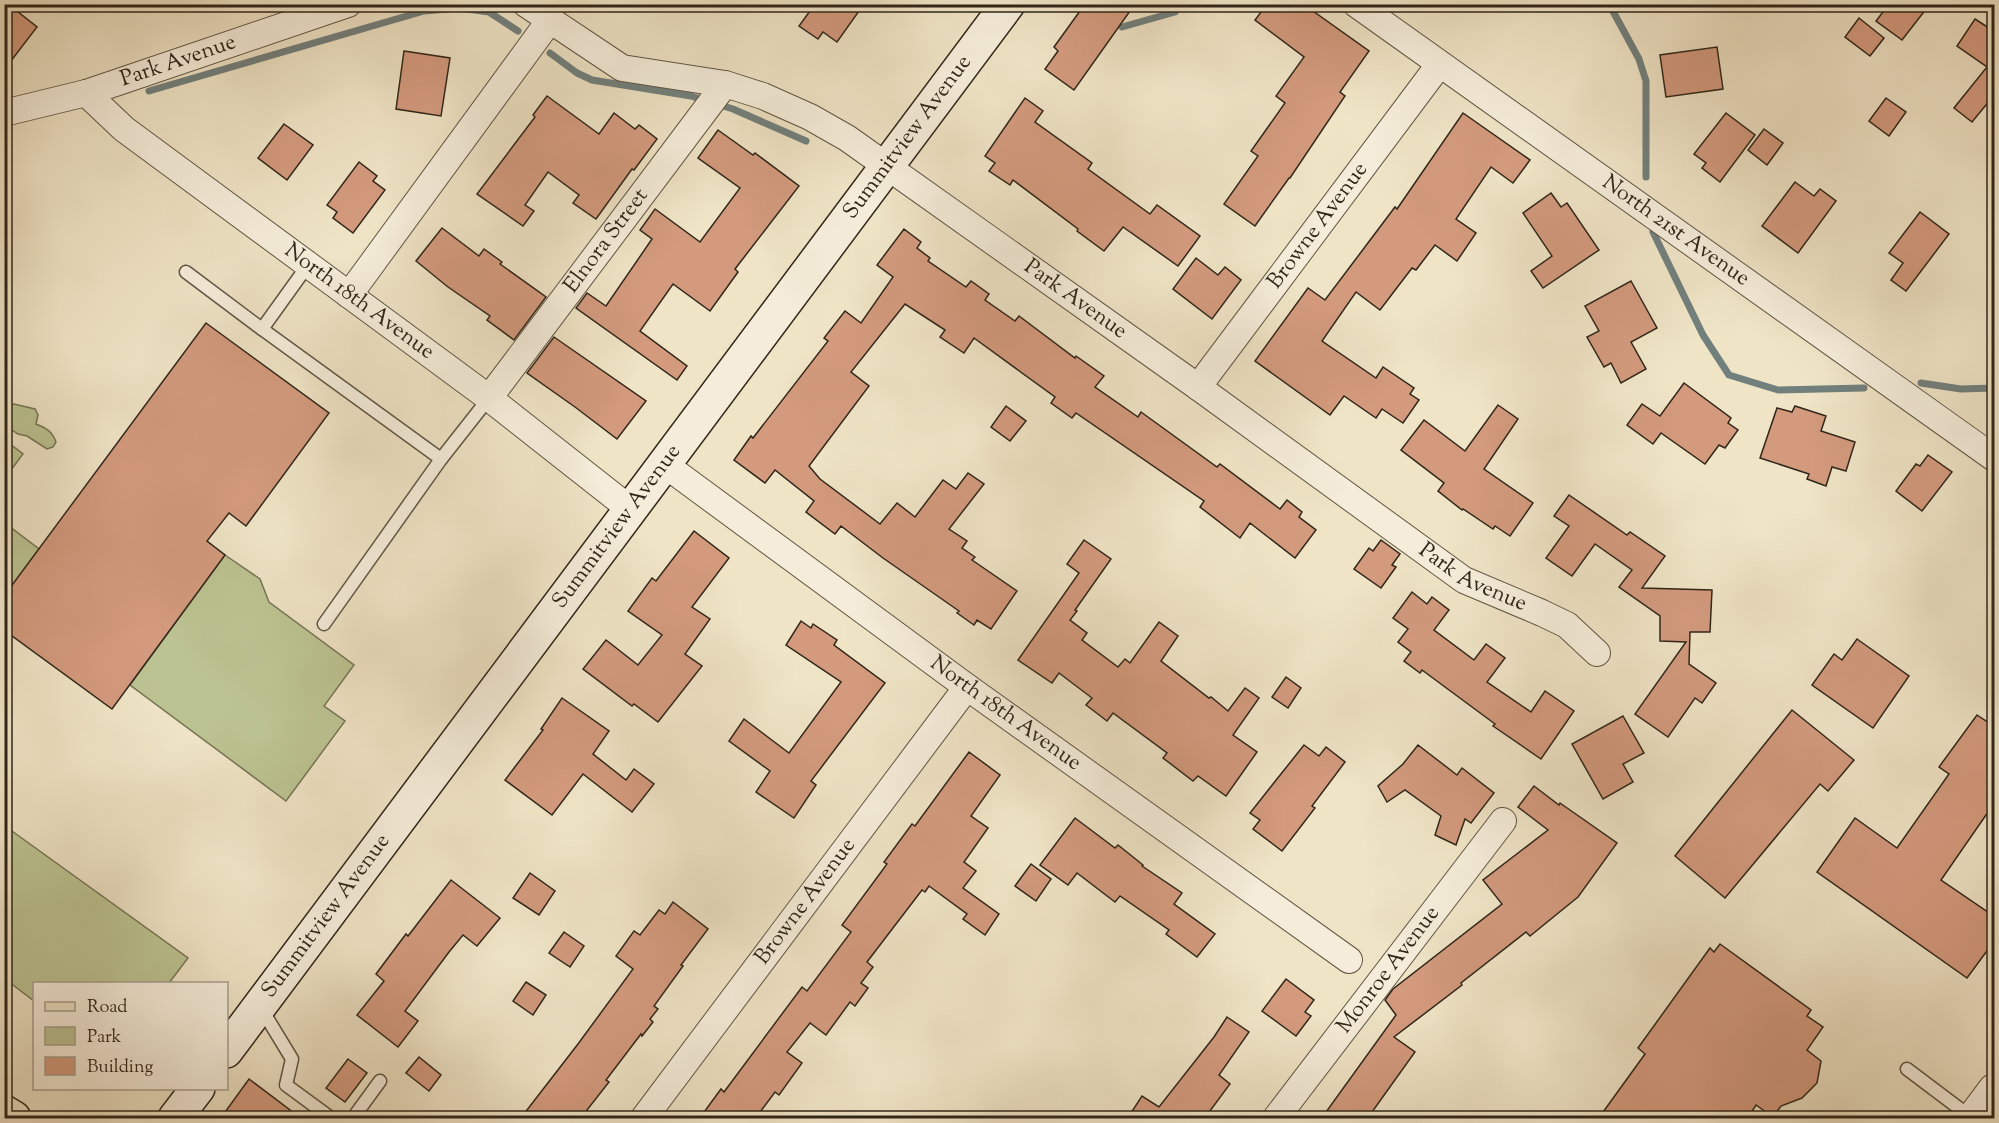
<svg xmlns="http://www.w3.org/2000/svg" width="1999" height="1123" viewBox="0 0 1999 1123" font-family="'Sorts Mill Goudy',serif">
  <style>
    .green { fill: #bcc392; stroke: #767456; stroke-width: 1.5 }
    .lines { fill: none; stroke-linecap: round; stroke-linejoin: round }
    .stream { stroke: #72807d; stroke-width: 7 }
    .building { fill: #d39a7e; stroke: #302619; stroke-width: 1.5 }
    .service-casing { stroke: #605644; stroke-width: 15 }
    .minor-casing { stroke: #605644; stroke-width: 28 }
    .tertiary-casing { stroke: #605644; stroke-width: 34 }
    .secondary-casing { stroke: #302619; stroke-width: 36 }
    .primary-casing { stroke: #302619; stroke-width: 36 }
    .service { stroke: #f5edda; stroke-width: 12 }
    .minor { stroke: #f5edda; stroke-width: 26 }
    .tertiary { stroke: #f5edda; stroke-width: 32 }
    .secondary { stroke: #f5edda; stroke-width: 33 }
    .primary { stroke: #efe4c6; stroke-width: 33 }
    .labels { text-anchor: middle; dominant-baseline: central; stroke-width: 4.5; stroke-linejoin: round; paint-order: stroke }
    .street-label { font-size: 22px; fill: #302619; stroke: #f5edda }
  </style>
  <rect width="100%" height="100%" fill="#efe4c6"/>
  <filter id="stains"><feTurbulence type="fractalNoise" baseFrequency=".00333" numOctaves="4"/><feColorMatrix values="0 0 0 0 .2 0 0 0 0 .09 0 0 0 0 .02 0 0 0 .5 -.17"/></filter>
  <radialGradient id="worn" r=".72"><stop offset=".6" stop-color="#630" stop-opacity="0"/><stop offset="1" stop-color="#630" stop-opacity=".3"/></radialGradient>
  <!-- green -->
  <g class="green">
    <path d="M14,404L35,409L38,415L36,424C46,428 52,431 56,442L53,447L47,449L27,436L18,434L12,430L5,411L8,406Z"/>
    <path d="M5,440L23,454L5,478H4Z"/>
    <path d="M5,523L39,549L5,596Z"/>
    <path d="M225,555L260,579L269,602L354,665L324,706L345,721L286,801L130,685Z"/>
    <path d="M5,826L188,958L169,983L34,984V1001L5,979Z"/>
  </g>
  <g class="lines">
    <!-- stream -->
    <g class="stream">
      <path d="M1609,4L1639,59L1646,81V177"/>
      <path d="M1122,27L1175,12L1182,4"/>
      <path d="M550,53L577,73L592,80L691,96L707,101"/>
      <path d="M149,91L424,11L460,8L489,12L518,31"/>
      <path d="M717,104L733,109L806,141"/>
      <path d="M1653,232L1703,335L1729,375L1778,390L1864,388"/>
      <path d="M1921,383L1961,389L1994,388"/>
    </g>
  </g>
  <!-- building -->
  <g class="building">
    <path d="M4,4H8L37,27L4,70Z"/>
    <path d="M815,4H864L837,42L823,32L818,39L799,26Z"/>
    <path d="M1085,4H1135L1074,90L1045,69L1058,51L1054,47Z"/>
    <path d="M1267,4H1303L1369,51L1340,92L1345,96L1290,178H1289L1255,226L1224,204L1258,156L1251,151L1285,103L1276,96L1304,57L1255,20Z"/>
    <path d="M1889,4H1930L1902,40L1876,21Z"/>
    <path d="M1859,18L1884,38L1870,56L1845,37Z"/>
    <path d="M1975,19L1995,32V94L1972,122L1954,108L1987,67L1957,46Z"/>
    <path d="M1717,47L1723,89L1666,97L1660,55Z"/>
    <path d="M404,51L450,58L441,116L396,109Z"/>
    <path d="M547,96L599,134L614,113L635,129L639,125L657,139L634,170L632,169L596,219L573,203L579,195L548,172L525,205L534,211L523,226L477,194L535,117L533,115Z"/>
    <path d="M1025,98L1043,111L1035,122L1092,163L1088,169L1150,214L1157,205L1200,236L1178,266L1123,227L1104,251L1077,231L1078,229L1013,180L1010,185L989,171L995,163L985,156Z"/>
    <path d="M1886,98L1906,112L1889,136L1869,121Z"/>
    <path d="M1463,113L1530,160L1513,183L1491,167L1456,219L1476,233L1457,261L1435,245L1416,270L1412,268L1380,310L1356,292L1322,341L1376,378L1383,367L1414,388L1410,394L1419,400L1403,423L1382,409L1376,418L1344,396L1330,415L1255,361L1308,288L1325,300L1395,207L1397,209Z"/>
    <path d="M1726,113L1755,135L1720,182L1702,168L1706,163L1694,154Z"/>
    <path d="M284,124L313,145L287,180L258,158Z"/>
    <path d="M1764,129L1783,143L1767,165L1748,150Z"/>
    <path d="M718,130L753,155L755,153L799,186L735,269L738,272L710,311L673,284L640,331L687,366L677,380L576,308L587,293L606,306L652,239L640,230L655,209L700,242L740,188L698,158Z"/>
    <path d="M359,162L377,176L373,181L385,190L353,233L333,218L337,212L327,205Z"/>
    <path d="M1795,182L1814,196L1820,189L1836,201L1798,253L1762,226Z"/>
    <path d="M1551,193L1561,207L1567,203L1599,250L1543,288L1531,271L1552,256L1523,213Z"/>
    <path d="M1920,212L1949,234L1906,291L1891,280L1903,263L1889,253Z"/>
    <path d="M442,228L479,256L484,249L502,262L500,264L546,297L514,340L487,320L490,316L448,287L416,261Z"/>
    <path d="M904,229L921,242L917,248L930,258L928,261L966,287L971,281L989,294L985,300L1015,321L1019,316L1075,358L1076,356L1104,376L1095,387L1138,417L1141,412L1217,467L1220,464L1280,509L1287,500L1302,512L1299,517L1316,530L1295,558L1250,523L1240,538L1200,507L1204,501L1076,413L1072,418L1051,403L1055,397L974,338L964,353L940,337L945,330L905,304L851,372L869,386L809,466L820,479L880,524L897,503L915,517L943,480L956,489L968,473L984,484L949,529L967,541L962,548L975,557L972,560L1017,591L991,629L977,620L974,625L957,613L959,611L883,558L841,526L835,534L806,512L814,501L775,470L765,483L734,460L751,436L753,438L828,341L824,338L845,311L861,323L893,277L877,265Z"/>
    <path d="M1196,258L1218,275L1225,267L1241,280L1212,319L1173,289Z"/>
    <path d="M1631,281L1657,328L1631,342L1646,369L1621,383L1611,363L1604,367L1587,337L1599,331L1585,306Z"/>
    <path d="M206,323L329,413L246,526L229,513L207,541L225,555L112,709L4,630V596Z"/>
    <path d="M554,337L646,401L617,439L575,407L527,373Z"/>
    <path d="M1684,383L1731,418L1728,423L1738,430L1725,448L1719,445L1705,464L1661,433L1653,444L1627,425L1642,404L1660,416Z"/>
    <path d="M1498,405L1518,419L1484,469L1533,503L1510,536L1495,526L1493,529L1463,509L1462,510L1438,491L1444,483L1401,450L1424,420L1465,451Z"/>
    <path d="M1006,406L1026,421L1010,441L991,427Z"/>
    <path d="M1795,406L1826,416L1821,431L1855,442L1846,471L1832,467L1826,486L1807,479L1809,474L1760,458L1777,408L1792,412Z"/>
    <path d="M1928,455L1952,472L1922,511L1896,491L1916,464L1920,466Z"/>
    <path d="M1569,495L1627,535L1630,532L1665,556L1642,588L1712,590L1710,632H1690L1689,664L1716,683L1702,703L1695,698L1668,737L1635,714L1686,642L1660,641V616L1619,587L1632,570L1595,544L1572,576L1546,558L1569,526L1554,516Z"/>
    <path d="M694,531L729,558L692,607L710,619L685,654L702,666L658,722L634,704L632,706L583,669L606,640L638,665L662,635L628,611L652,578L656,581Z"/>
    <path d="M1084,540L1111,559L1075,610L1077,611L1070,620L1087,633L1082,640L1118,667L1125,659L1130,663L1159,622L1178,636L1161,661L1209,698L1211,697L1228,711L1245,688L1259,698L1233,735L1257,752L1226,796L1198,776L1193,781L1163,758L1167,753L1113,713L1107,721L1086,705L1092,698L1059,673L1052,683L1018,660L1079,573L1067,564Z"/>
    <path d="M1381,540L1400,554L1392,565L1396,567L1381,588L1354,569L1369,548L1373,551Z"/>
    <path d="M1412,592L1427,604L1432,597L1449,610L1434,630L1474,660L1486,644L1505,658L1487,682L1531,712L1545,691L1574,711L1541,759L1493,726L1495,724L1422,670L1420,673L1404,661L1411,652L1398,642L1408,629L1393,618Z"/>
    <path d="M801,621L811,628L813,624L837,640L834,645L885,683L811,781L816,785L794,818L756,792L770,771L729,741L744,719L789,753L841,682L786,645Z"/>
    <path d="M1857,639L1909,676L1873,728L1812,685L1834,654L1842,660Z"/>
    <path d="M1286,677L1301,688L1288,708L1272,697Z"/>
    <path d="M562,698L609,731L593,754L626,780L634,769L654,784L632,812L583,774L552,815L505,780L543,730L541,729Z"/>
    <path d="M1792,710L1854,760L1828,791L1820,784L1725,898L1675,856Z"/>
    <path d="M1977,715L1995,727V802L1941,880L1995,917V940L1967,978L1817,872L1855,818L1897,848L1949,774L1939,767Z"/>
    <path d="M1623,716L1644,753L1623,764L1633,782L1603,799L1572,744Z"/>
    <path d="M1304,745L1319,756L1326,747L1345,762L1312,806L1315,808L1282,851L1253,829L1260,820L1250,813Z"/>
    <path d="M1418,745L1457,775L1462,768L1494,793L1471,823L1465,819L1456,845L1435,835L1441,816L1405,790L1387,802L1378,786L1403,764Z"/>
    <path d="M969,752L1000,775L971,816L988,828L964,862L976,871L963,888L999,914L985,935L963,919L967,914L929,886L925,892L922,890L867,962L873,967L861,983L868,988L855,1006L850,1002L826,1035L810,1023L787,1052L802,1063L779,1095L775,1092L755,1119H699L721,1089L724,1092L802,987L807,991L851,932L842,925L887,864L884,862L912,824L915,826Z"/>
    <path d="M1534,786L1559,805L1560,803L1617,843L1578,897L1530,936L1526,932L1461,983L1462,985L1394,1037L1415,1052L1367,1119H1321L1396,1015L1385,1000L1393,989L1502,904L1483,880L1548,830L1518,807Z"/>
    <path d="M1075,818L1115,848L1118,845L1143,865L1142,866L1182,893L1174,904L1215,934L1197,957L1166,934L1169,930L1120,896L1115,902L1077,873L1068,885L1040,865Z"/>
    <path d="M1031,864L1051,879L1036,901L1015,886Z"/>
    <path d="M530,873L555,891L539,915L513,898Z"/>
    <path d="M451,880L500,918L477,946L463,935L449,952L405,1011L418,1021L398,1047L357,1015L384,981L376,974L406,934L408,936Z"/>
    <path d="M673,902L708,929L681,965L683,966L654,1006L658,1009L650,1019L653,1022L642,1036L641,1034L606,1080L609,1082L580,1119H520L578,1044L633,969L616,956L634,931L640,935L659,910L665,914Z"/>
    <path d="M564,932L584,946L570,967L549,953Z"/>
    <path d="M1720,944L1811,1010L1807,1016L1823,1027L1807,1050L1821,1061L1817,1083L1802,1098L1781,1106L1773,1117L1756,1105L1747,1119H1598L1645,1054L1638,1048L1710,948L1714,952Z"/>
    <path d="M1286,979L1314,1000L1305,1012L1311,1016L1296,1036L1262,1011Z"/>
    <path d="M526,982L546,995L533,1015L513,1001Z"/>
    <path d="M1227,1017L1249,1032L1219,1075L1230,1084L1204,1119H1127L1142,1096L1159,1107L1214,1037Z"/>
    <path d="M419,1057L441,1075L429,1091L406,1073Z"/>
    <path d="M348,1059L367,1073L345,1102L326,1088Z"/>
    <path d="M249,1079L302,1119H220Z"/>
  </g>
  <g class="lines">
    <defs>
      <g id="service">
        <path d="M550,20L562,4"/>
        <path d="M308,265L262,329L441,459"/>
        <path d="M186,272L262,329"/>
        <path d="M324,624L441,459L489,398"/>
        <path d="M261,1008L292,1059L286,1085L331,1118"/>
        <path d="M1907,1069L1972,1118"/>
        <path d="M353,1118L380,1081"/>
      </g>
      <g id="minor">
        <path id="s1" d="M526,4L622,68L725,84L763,96L810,117L847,138L1198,387L1464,580L1542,613L1567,625L1597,653"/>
        <path id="s2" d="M1356,4L1994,458"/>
        <path id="s3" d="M86,93L124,129L489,398L630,509"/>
        <path id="s4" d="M4,113L86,93L348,4"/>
        <path d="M349,295L550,20"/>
        <path id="s5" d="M1198,387L1439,65"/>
        <path id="s6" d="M489,398L725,84"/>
        <path id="s7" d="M664,464L967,687L1349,960"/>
        <path id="s8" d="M644,1118L967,687"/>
        <path id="s9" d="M1276,1118L1503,821"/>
      </g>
      <path id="tertiary" d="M1973,1118L1994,1090"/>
      <g id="secondary">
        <path id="s10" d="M226,1051L1008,4"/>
        <path d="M175,1118L198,1088"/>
      </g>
      <path id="primary" d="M4,1112L14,1118"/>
    </defs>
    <!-- service casing -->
    <use href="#service" class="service-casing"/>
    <!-- minor casing -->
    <use href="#minor" class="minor-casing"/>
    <!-- tertiary casing -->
    <use href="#tertiary" class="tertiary-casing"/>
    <!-- secondary casing -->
    <use href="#secondary" class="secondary-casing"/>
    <!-- primary casing -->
    <use href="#primary" class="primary-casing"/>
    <!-- service -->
    <use href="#service" class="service"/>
    <!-- minor -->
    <use href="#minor" class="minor"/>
    <!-- tertiary -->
    <use href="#tertiary" class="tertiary"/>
    <!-- secondary -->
    <use href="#secondary" class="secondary"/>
    <!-- primary -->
    <use href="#primary" class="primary"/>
  </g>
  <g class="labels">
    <!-- street labels -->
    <g class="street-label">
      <text stroke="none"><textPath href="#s4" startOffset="182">Park Avenue</textPath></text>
      <text stroke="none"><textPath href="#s10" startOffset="1140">Summitview Avenue</textPath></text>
      <text stroke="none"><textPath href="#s5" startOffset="201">Browne Avenue</textPath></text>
      <text stroke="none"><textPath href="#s2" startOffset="392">North 21st Avenue</textPath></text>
      <text stroke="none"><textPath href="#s6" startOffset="196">Elnora Street</textPath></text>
      <text stroke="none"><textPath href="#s1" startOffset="633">Park Avenue</textPath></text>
      <text stroke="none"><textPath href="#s3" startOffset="344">North 18th Avenue</textPath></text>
      <text stroke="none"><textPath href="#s10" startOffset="654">Summitview Avenue</textPath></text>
      <text stroke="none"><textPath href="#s1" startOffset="1119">Park Avenue</textPath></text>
      <text stroke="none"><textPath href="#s7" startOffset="423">North 18th Avenue</textPath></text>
      <text stroke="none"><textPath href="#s8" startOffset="270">Browne Avenue</textPath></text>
      <text stroke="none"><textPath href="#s10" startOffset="168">Summitview Avenue</textPath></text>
      <text stroke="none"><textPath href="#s9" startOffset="186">Monroe Avenue</textPath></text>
    </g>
  </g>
  <!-- margin -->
  <rect width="1999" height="1123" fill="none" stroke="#efe4c6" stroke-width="24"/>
  <rect x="6" y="6" width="1987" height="1111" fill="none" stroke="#302619" stroke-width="3"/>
  <rect x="12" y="12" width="1975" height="1099" fill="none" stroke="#302619" stroke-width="1.5"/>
  <!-- legend -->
  <rect x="33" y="982" width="195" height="108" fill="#f5edda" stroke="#a69d8d" stroke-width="1.5"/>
  <rect x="45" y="1002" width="30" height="9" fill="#efe4c6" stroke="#a69d8d" stroke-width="1.5"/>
  <text x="87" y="1012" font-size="18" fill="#302619">Road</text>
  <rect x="45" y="1027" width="30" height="18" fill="#bcc392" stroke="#a69d8d" stroke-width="1.5"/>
  <text x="87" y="1042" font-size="18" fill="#302619">Park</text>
  <rect x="45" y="1057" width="30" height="18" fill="#d39a7e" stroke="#a69d8d" stroke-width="1.5"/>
  <text x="87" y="1072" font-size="18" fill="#302619">Building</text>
  <rect width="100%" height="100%" filter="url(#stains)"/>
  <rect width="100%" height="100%" fill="url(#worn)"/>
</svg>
